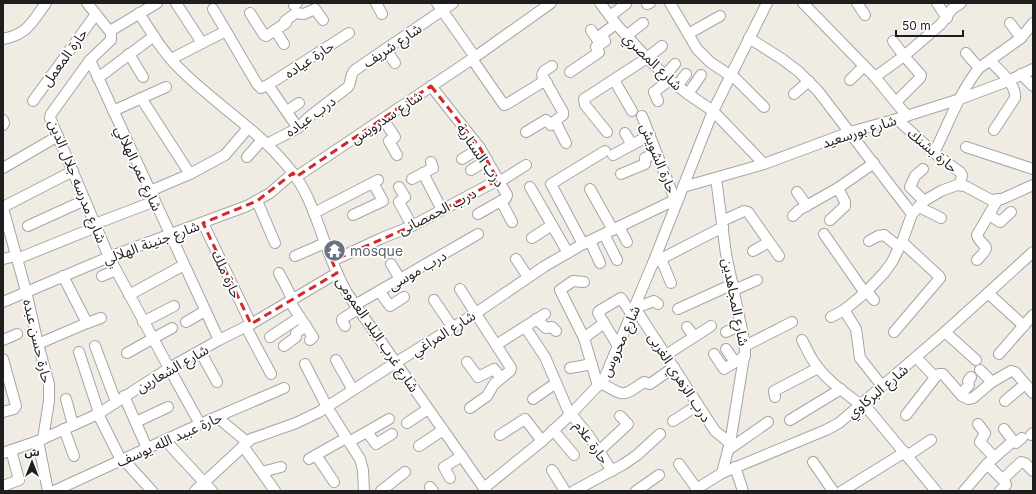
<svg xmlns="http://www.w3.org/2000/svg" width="1036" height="494" viewBox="0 0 1036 494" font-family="Inter,'Noto Sans Arabic',sans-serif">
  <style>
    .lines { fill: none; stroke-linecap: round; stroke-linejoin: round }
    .minor-casing { stroke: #a5a5a5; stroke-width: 12 }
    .minor { stroke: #fff; stroke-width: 10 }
    .marked { fill: none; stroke: #d62828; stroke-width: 3; stroke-dasharray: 8 5; stroke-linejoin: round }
    .labels { text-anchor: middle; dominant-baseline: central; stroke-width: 3.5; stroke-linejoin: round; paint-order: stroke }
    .street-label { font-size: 14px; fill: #1e1e1e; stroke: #fff }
    .worship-label { font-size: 14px; fill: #5b616d; stroke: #fff; text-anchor: start }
  </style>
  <rect width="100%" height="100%" fill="#f0ece4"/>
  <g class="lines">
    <defs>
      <g id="minor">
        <path d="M87,3L111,33V40L90,60L51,114L50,118L109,257L169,368"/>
        <path d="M176,3L202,43"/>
        <path d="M376,3L382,14"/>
        <path d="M437,3L475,57"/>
        <path d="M600,3L616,24L647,58L670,80L688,94L713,111L764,164"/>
        <path d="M670,3L697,49L710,62L731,76"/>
        <path d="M803,3L875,77L907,116"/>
        <path d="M857,3L865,15"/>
        <path d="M937,3L947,18"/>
        <path d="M647,4L650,3"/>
        <path d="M294,5L297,3"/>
        <path d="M213,9L257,84L261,88L268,85L349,33"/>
        <path d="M139,13C151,32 163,52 178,67C214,104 261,131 292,172C305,188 312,207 319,226C327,249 335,271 347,293L486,491"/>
        <path d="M250,13L264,35L266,36L286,23L285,21L296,13L304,14L315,9L323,20"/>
        <path d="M610,16L626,4"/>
        <path d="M1010,23L1021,38"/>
        <path d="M275,30L284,44"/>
        <path d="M591,30L600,44"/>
        <path d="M110,31L157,3"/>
        <path d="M688,34L720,16"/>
        <path d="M626,36L643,23"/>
        <path d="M749,38L782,59L798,71L818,91L912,214"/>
        <path d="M3,39C28,34 32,22 46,3"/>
        <path d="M893,41L904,56L921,75L920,78L896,102"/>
        <path d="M386,49L395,63"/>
        <path d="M966,53L979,68"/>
        <path d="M129,54L143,77"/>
        <path d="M171,59L226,31"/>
        <path d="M472,59L504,105L507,104L541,83H547"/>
        <path d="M90,60L219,340"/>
        <path d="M990,61C998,69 1017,85 1015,98L994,130"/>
        <path d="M552,66L544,71L542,75L563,112V115L555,121L566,143"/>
        <path d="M570,72L598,53L599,52L596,47L605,41L602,34L616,24"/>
        <path d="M1021,74L1033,86"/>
        <path d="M665,75L675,64"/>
        <path d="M732,75L764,107"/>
        <path d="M875,77L904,56L941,24L952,9L961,3"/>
        <path d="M98,78L154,36"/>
        <path d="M614,80L632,111"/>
        <path d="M850,80L864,66"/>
        <path d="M268,85L298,128"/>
        <path d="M431,86L480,148L507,195L506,198L478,214"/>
        <path d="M677,86L686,74"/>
        <path d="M688,94L701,75"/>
        <path d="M794,94L809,81"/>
        <path d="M141,98L190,174"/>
        <path d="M33,101L96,14"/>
        <path d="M658,101L654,92L670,80"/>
        <path d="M113,111L166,87"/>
        <path d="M287,111L299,103"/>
        <path d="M642,116L675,200"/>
        <path d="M383,119L395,137L389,141L397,155"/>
        <path d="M897,119L934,153L960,172L962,175L960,185"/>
        <path d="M3,120L4,123L3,125"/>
        <path d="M526,132L546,120L551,125L556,122"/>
        <path d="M607,132L585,105L584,99L647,58L662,46"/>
        <path d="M625,133L632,145"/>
        <path d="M267,144L298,128L309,117L348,87C352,82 349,75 355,70L453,3"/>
        <path d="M966,147L1033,169"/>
        <path d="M934,153C948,125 959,93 979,68L1021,38L1033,23"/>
        <path d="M613,155L650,135"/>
        <path d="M247,157L262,140"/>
        <path d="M462,159L480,148"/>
        <path d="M3,168L58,136"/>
        <path d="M923,169L915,176L910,187L924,201"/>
        <path d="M471,170L487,160"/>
        <path d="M423,173L442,210"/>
        <path d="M621,174L645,164V158L656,153"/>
        <path d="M296,177L475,57L551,3"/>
        <path d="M716,178L726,254L744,340L745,351L730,443L722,473"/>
        <path d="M412,179L433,168L431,162"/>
        <path d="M499,182L526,165"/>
        <path d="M399,187L405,197L399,202L412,226"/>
        <path d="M530,187L568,253"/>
        <path d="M683,187L764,164L850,132L897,119L960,99L1008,81L1033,69"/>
        <path d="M590,189L613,230"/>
        <path d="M150,191L190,174L225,155L248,128"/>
        <path d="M797,192L807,206"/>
        <path d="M257,201L275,243"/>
        <path d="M501,201L512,222"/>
        <path d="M3,207L73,171"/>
        <path d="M919,207L941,218"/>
        <path d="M3,208L26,291L38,344L49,384V401L43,439"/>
        <path d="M314,213L378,180"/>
        <path d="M353,215L383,201L373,183"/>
        <path d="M989,215L1000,222L1011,212"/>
        <path d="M793,216L799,210L838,188L874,163"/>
        <path d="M830,220L845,206V202L838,188"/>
        <path d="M722,221L744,211L748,212L779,256"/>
        <path d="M203,223L251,324"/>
        <path d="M95,224L155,201"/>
        <path d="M28,226L85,200"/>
        <path d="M619,227L627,242"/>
        <path d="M604,234L617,260"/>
        <path d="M824,234L865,293"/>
        <path d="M532,238L552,225"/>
        <path d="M590,241L600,263"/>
        <path d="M869,241L878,236L884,235L899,247"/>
        <path d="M583,244L551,184L605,151"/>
        <path d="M753,251L769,242"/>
        <path d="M295,256L325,243"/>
        <path d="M3,259L16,256"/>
        <path d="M17,259L96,227"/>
        <path d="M516,259L528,277"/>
        <path d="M661,259L671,283"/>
        <path d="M977,260C995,242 981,249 977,235L998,199"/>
        <path d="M332,261L382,238L412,226L498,180"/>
        <path d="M653,263L723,227"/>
        <path d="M391,264L400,279"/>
        <path d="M279,273L293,300"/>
        <path d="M102,276L116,270"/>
        <path d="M584,282L573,281L560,290L584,338L598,386"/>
        <path d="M460,289L511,368L510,371L494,384L487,396L470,408"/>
        <path d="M734,290L757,280"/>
        <path d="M379,291L390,306L404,297"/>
        <path d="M867,291L874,300"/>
        <path d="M988,293L1024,326"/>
        <path d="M129,295L184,265"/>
        <path d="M434,300L453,328"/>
        <path d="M3,302L109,257L247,206L270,193L293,173"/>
        <path d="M290,302L313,337L310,340"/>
        <path d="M658,304L654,301L635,308L715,431L730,443"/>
        <path d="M355,305L478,234"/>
        <path d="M678,309L733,284"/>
        <path d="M844,310L856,329L860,358L882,386"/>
        <path d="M831,317L844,310L865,293L884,273L892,262L902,242L912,214L924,201L941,191L957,185L965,186L991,200L1002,199L1033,185"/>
        <path d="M536,319L546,328L552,327L556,331"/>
        <path d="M143,322L174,306"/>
        <path d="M186,322L205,311"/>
        <path d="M87,323L101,318"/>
        <path d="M345,326L342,321V319L358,309"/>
        <path d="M246,327L271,374"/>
        <path d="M525,327L545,357L570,415"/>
        <path d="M687,327L694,336"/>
        <path d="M726,332L741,325"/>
        <path d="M894,332L940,278L939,276L902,242"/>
        <path d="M945,332L976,360"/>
        <path d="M270,337L300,317"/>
        <path d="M584,338L604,323"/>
        <path d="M3,340L17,334"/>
        <path d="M802,340C806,347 809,355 814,362C826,380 844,392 861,405"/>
        <path d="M38,344L87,323L63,276"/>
        <path d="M496,345L545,314"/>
        <path d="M95,346L116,402"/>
        <path d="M284,346L296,337V333L306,326"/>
        <path d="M618,346L598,313L599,311L621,298L632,315"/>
        <path d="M745,346L792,322"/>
        <path d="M726,349L735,362"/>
        <path d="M200,351L217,382"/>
        <path d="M79,352L99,413"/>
        <path d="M127,353L172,328"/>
        <path d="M714,354L724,369L745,356"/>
        <path d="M999,354L1033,315"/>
        <path d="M666,355L711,326"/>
        <path d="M916,357L933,375L936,376L939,374H943L962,396L968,399L973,398L992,382L1011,371L1015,372L1033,393"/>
        <path d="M3,359L16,406L14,409L3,412"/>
        <path d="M336,360L353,390"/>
        <path d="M467,362L478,377L494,369L501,378"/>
        <path d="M305,364L327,407L360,459L363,470L364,491"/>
        <path d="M169,368L200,424"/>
        <path d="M570,368L592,364"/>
        <path d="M980,370L992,382"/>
        <path d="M601,383C625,396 621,398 644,382L650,384L674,367"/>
        <path d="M961,394L969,385L968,381L971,377"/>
        <path d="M124,396L147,448"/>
        <path d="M775,397L774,391L818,368"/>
        <path d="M66,399L73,425"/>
        <path d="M533,399L556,383"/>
        <path d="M1005,401L1025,384"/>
        <path d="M863,403L936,491"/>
        <path d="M98,414L121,460"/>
        <path d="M571,414L589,436L612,471"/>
        <path d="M906,415L937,375"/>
        <path d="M217,417L247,442"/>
        <path d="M790,420L841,389"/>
        <path d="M673,421L698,405"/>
        <path d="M136,422L168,407"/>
        <path d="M407,423L428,409"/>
        <path d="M978,424L985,433L980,442L994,457"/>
        <path d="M64,429L74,456"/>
        <path d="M1004,429L1014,442"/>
        <path d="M553,430L574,455"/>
        <path d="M367,432L376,444L392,434"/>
        <path d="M500,435L525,419L542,441"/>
        <path d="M1031,435L1033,433"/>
        <path d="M165,440L212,491"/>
        <path d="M38,441L48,491"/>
        <path d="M349,442L389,419"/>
        <path d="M243,446L275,491"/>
        <path d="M419,446L443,430"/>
        <path d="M728,450L768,422"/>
        <path d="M599,451L628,424L620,416"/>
        <path d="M3,453L38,441L98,414L169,368L219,340L251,324L337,273"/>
        <path d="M316,455L334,482"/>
        <path d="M907,456L931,440"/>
        <path d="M123,459L152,491"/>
        <path d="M309,459L346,438"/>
        <path d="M813,462L833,491"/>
        <path d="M679,464L697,489"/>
        <path d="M987,464L1005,482L1006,485L1000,491"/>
        <path d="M735,467L743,491"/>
        <path d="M552,470L565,491"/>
        <path d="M262,472L281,467"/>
        <path d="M450,478L444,467L462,456"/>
        <path d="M1003,479L1021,462L1025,463L1033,471"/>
        <path d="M3,486L19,480L11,450"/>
        <path d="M430,487L433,491"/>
        <path d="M484,488L542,441L571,414L604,379L653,263L713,111L767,3"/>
        <path d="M54,491L200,424L284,388"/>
        <path d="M195,491L251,439L296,423L319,412L395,363L476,313L545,266L583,244L679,198"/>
        <path d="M381,491L405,472"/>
        <path d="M574,491L624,464L637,455L660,434"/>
        <path d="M636,491L659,475"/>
        <path d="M695,491L701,486L722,473L826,430L839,423L945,332L1033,252"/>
        <path d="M842,491L905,452"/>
        <path d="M964,491L987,464L1012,442L1016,443L1022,438"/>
      </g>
    </defs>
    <!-- minor casing -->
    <use href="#minor" class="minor-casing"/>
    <!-- minor -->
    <use href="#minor" class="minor"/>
  </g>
  <!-- marked area -->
  <path class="marked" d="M431,86L480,148L498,180L412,226L332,261L337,273L251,324L203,223L257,201L293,173L296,177Z"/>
  <!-- icons -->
  <defs>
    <symbol id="temple-disc" viewBox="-11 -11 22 22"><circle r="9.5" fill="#6b7280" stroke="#fff"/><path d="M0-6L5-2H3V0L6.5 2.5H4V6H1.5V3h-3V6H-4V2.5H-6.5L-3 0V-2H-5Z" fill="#fff"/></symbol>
  </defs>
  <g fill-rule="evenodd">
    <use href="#temple-disc" x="322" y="238" width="25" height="25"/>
  </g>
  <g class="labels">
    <!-- street labels -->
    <g class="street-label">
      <text transform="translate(392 45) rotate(-34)">شارع شريف</text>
      <text transform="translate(64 57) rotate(-54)">حارة المعمل</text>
      <text transform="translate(309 59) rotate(-33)">حارة عياده</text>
      <text transform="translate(653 61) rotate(44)">شارع المصري</text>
      <text transform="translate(310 116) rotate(-36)">درب عياده</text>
      <text transform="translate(386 117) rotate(-34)">شارع سدرويس</text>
      <text transform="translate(859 131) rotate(-18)">شارع بورسعيد</text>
      <text transform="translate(933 150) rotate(40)">حارة بشنك</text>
      <text transform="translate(481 155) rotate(56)">درب السنارية</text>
      <text transform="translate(659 158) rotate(68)">حارة الشويش</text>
      <text transform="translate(139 168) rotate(65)">شارع عمر الهلالي</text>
      <text transform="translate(78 181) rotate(68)">شارع مدرسه جلال الدين</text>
      <text transform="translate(437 211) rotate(-27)">درب الحمصانى</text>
      <text transform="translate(151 242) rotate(-20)">شارع جنينة الهلالي</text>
      <text transform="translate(417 270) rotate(-30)">درب موسى</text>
      <text transform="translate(227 274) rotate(65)">حارة ملك</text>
      <text transform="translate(736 302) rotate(79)">شارع المجاهدين</text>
      <text transform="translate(443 333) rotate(-32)">شارع المراغي</text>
      <text transform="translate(378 334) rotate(56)">شارع غرب البلد العمومى</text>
      <text transform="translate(38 341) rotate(77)">حارة حسن عبده</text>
      <text transform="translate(620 341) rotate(-66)">شارع محروس</text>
      <text transform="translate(172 368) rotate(-30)">شارع الشعارين</text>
      <text transform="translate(680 377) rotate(57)">درب الزهري الغربى</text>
      <text transform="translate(877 391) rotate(-40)">شارع البركاوي</text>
      <text transform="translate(169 439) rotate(-24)">حارة عبيد الله يوسف</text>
      <text transform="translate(592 442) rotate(54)">حارة علام</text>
    </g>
    <!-- worship labels -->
    <g class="worship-label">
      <text x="350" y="250">mosque</text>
    </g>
  </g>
  <!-- border -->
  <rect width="1036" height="494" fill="none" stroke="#1e1e1e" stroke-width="8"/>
  <!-- north arrow -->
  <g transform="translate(32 462)" stroke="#ffffff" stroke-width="3" paint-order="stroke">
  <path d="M0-3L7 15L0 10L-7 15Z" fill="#1e1e1e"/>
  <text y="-6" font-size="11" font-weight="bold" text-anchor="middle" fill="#1e1e1e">ش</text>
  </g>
  <!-- scale -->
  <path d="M896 30v6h67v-6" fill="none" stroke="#1e1e1e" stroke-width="2"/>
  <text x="902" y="30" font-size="12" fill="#1e1e1e" stroke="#ffffff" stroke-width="3" paint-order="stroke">50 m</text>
</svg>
